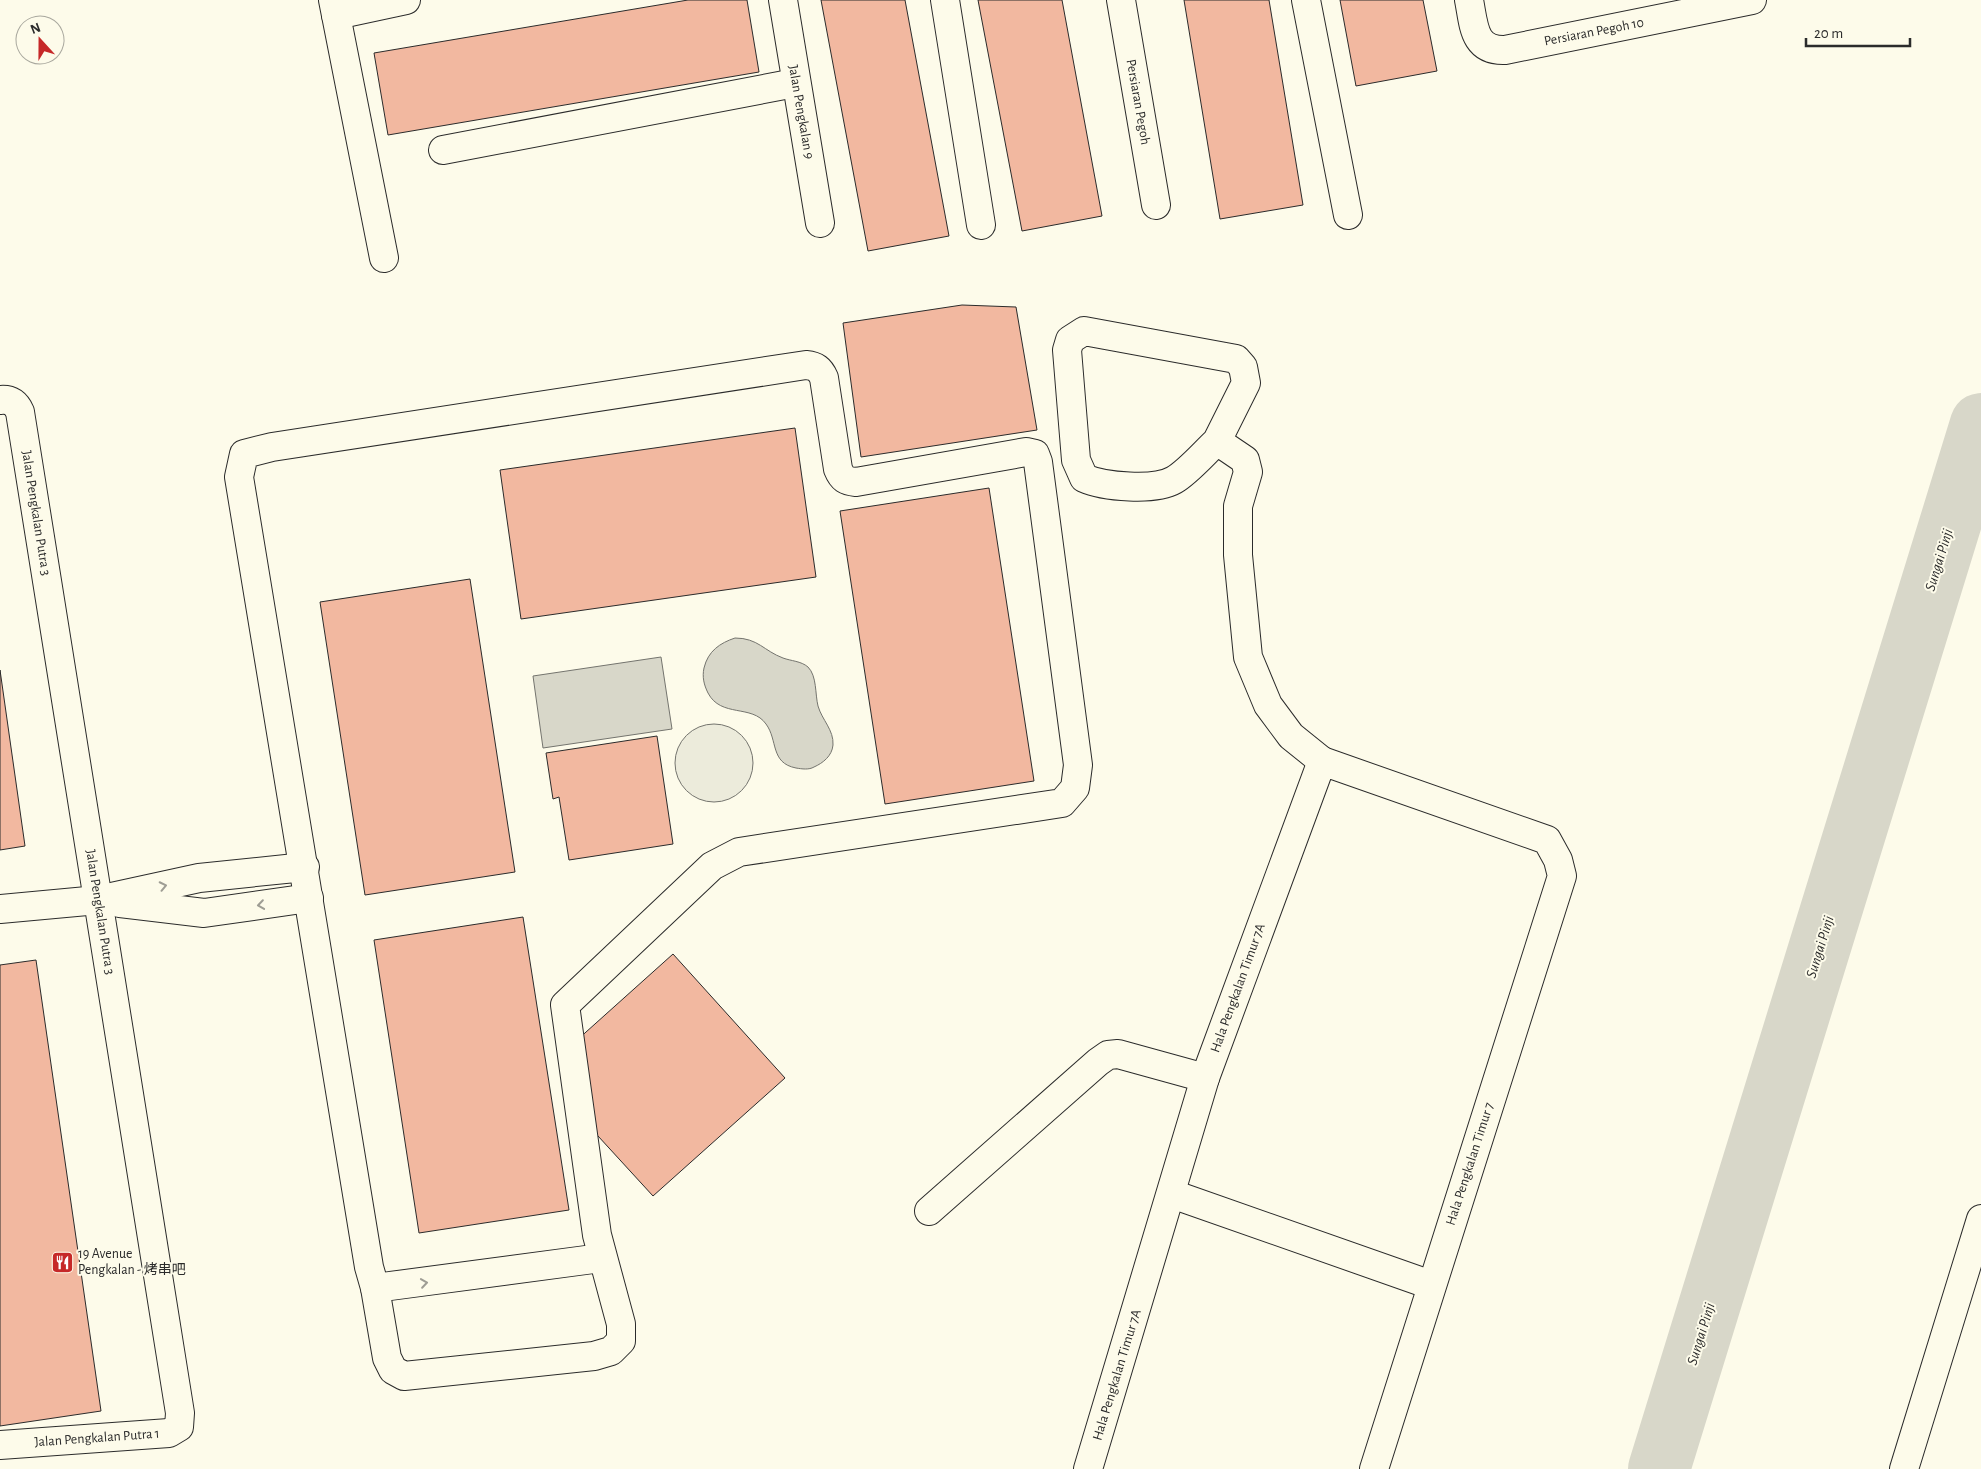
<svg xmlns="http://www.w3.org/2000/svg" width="1981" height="1469" viewBox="0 0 1981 1469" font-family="'Alegreya Sans','Noto Sans SC',sans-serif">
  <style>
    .green { fill: #ecebdb; stroke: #74746e }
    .water { fill: #d8d7c9; stroke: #74746e }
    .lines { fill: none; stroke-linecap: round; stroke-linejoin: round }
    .river { stroke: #d8d7c9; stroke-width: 62 }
    .building { fill: #f2b8a0; stroke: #2b2b2b }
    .minor-casing { stroke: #2b2b2b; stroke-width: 30 }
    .minor { stroke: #fdfbea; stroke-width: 28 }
    .oneway { stroke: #9e9d94 }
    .labels { text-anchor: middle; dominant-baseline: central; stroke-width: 4; stroke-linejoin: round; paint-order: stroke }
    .street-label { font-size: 14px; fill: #2b2b2b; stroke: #fdfbea }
    .poi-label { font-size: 14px; fill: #2b2b2b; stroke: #fdfbea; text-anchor: start }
    .water-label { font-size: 15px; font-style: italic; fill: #2b2b2b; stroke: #fdfbea }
  </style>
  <rect width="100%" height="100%" fill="#fdfbea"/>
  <!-- green -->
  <circle class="green" cx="714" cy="763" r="39"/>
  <!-- water -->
  <g class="water">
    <path d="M735,638C758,638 764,651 783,658C791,661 801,661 808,667C817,676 815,694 818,706C822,720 834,730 833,745C832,756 823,763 814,767C809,770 802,769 796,768C770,763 778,740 766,724C752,704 721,718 708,693C704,685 702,677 704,668C708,651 720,643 735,638Z"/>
    <path d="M661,657L672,729L543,748L533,676Z"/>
  </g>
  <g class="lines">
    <!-- river -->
    <path class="river" d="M1659,1469L1981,424"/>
  </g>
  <!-- building -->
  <g class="building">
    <path d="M688,0H747L759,72L388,135L374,53Z"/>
    <path d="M821,0H905L949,236L868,251Z"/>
    <path d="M978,0H1062L1102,216L1022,231Z"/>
    <path d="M1184,0H1269L1303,205L1220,219Z"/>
    <path d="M1340,0H1423L1437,71L1356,86Z"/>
    <path d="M962,305L1016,307L1037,430L861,457L843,323Z"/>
    <path d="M795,428L816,577L521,619L500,470Z"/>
    <path d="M989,488L1034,781L885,804L840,511Z"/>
    <path d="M470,579L515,872L365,895L320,602Z"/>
    <path d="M0,670L25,846L0,850Z"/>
    <path d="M657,736L673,844L569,860L559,797L553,799L546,753Z"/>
    <path d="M523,917L569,1210L419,1233L374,940Z"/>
    <path d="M673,954L785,1078L653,1196L587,1124L576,1041Z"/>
    <path d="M36,960L101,1411L0,1426V965Z"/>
  </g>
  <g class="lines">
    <defs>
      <g id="minor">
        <path d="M333,0L384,258"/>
        <path d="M783,0L820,223"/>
        <path d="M945,0L981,225"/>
        <path d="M1121,0L1156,205"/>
        <path d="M1306,0L1348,215"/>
        <path d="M1469,0C1474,25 1473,51 1505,50L1752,0"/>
        <path d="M336,15L406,0"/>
        <path d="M443,150L795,83"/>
        <path d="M806,365C816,366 820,369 824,378L838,469C842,479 846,481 856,482L1026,452L1035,454L1038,462L1078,765L1075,788L1062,803L739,852L712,866L565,1005L597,1235L621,1324V1341L611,1351L594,1356L404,1376L393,1370L387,1358L375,1288L369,1267L239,477L244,454L272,447Z"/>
        <path d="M0,400C11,399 16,403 20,412L180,1413L179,1427L169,1433L0,1445"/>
        <path d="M1217,441L1246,383L1243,367L1236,359L1084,331L1070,340L1067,350L1076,460L1084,478C1104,487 1155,491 1174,480C1188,472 1205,452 1217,441L1245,460L1248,472L1238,506V555L1248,657L1268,705L1291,736L1322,761"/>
        <path d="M120,903L204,913L309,898"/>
        <path d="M0,909L98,900L199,878L305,867"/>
        <path d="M1172,1194L1431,1285"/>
        <path d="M929,1211L1098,1062L1108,1055L1118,1054L1205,1078"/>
        <path d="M375,1288L601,1258"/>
        <path d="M1088,1469L1205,1078L1322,761L1547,840L1558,860L1562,876L1374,1469"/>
        <path d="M1904,1469L1981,1219"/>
      </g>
    </defs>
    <!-- minor casing -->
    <use href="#minor" class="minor-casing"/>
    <!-- minor -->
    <use href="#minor" class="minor"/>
  </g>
  <!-- one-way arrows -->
  <defs><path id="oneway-chevron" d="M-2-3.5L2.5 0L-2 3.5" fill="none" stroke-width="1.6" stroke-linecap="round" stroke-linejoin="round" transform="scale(1.25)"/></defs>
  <g class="oneway">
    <use href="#oneway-chevron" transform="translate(163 886) rotate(-12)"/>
    <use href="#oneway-chevron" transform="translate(261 905) rotate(172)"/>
    <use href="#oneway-chevron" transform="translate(424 1283) rotate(-8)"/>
  </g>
  <!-- icons -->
  <defs>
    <symbol id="restaurant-square" viewBox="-11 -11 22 22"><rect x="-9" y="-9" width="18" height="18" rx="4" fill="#c62828" stroke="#fdfbea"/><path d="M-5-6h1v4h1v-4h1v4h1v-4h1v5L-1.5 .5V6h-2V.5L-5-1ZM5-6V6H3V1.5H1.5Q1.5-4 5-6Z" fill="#fff"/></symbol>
  </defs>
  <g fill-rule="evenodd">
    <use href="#restaurant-square" x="50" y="1250" width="25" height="25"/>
  </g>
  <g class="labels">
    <!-- street labels -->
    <g class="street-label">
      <text transform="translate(1594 32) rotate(-11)">Persiaran Pegoh 10</text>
      <text transform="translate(1138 102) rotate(80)">Persiaran Pegoh</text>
      <text transform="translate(801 112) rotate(80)">Jalan Pengkalan 9</text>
      <text transform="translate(36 513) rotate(81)">Jalan Pengkalan Putra 3</text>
      <text transform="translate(100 912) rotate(81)">Jalan Pengkalan Putra 3</text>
      <text transform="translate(1238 988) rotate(-70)">Hala Pengkalan Timur 7A</text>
      <text transform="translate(1470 1164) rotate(-72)">Hala Pengkalan Timur 7</text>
      <text transform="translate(1117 1375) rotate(-73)">Hala Pengkalan Timur 7A</text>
      <text transform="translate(97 1438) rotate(-4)">Jalan Pengkalan Putra 1</text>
    </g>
    <!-- poi labels -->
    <g class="poi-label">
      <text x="78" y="1254">19 Avenue<tspan x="78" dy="16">Pengkalan - 烤串吧</tspan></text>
    </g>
    <!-- water labels -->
    <g class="water-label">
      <text transform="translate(1939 560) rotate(-73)">Sungai Pinji</text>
      <text transform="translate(1820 947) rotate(-73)">Sungai Pinji</text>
      <text transform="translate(1701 1334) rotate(-73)">Sungai Pinji</text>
    </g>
  </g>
  <!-- north arrow -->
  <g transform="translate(40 40) rotate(339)"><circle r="24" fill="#fdfbea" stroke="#a9a89e"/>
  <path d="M0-4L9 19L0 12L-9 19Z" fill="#c62828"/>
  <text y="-8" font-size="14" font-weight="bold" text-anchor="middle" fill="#2b2b2b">N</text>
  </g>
  <!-- scale -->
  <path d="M1806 38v8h104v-8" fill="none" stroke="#2b2b2b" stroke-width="2.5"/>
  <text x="1814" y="38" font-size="15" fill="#2b2b2b" stroke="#fdfbea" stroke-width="4" paint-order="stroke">20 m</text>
</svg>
